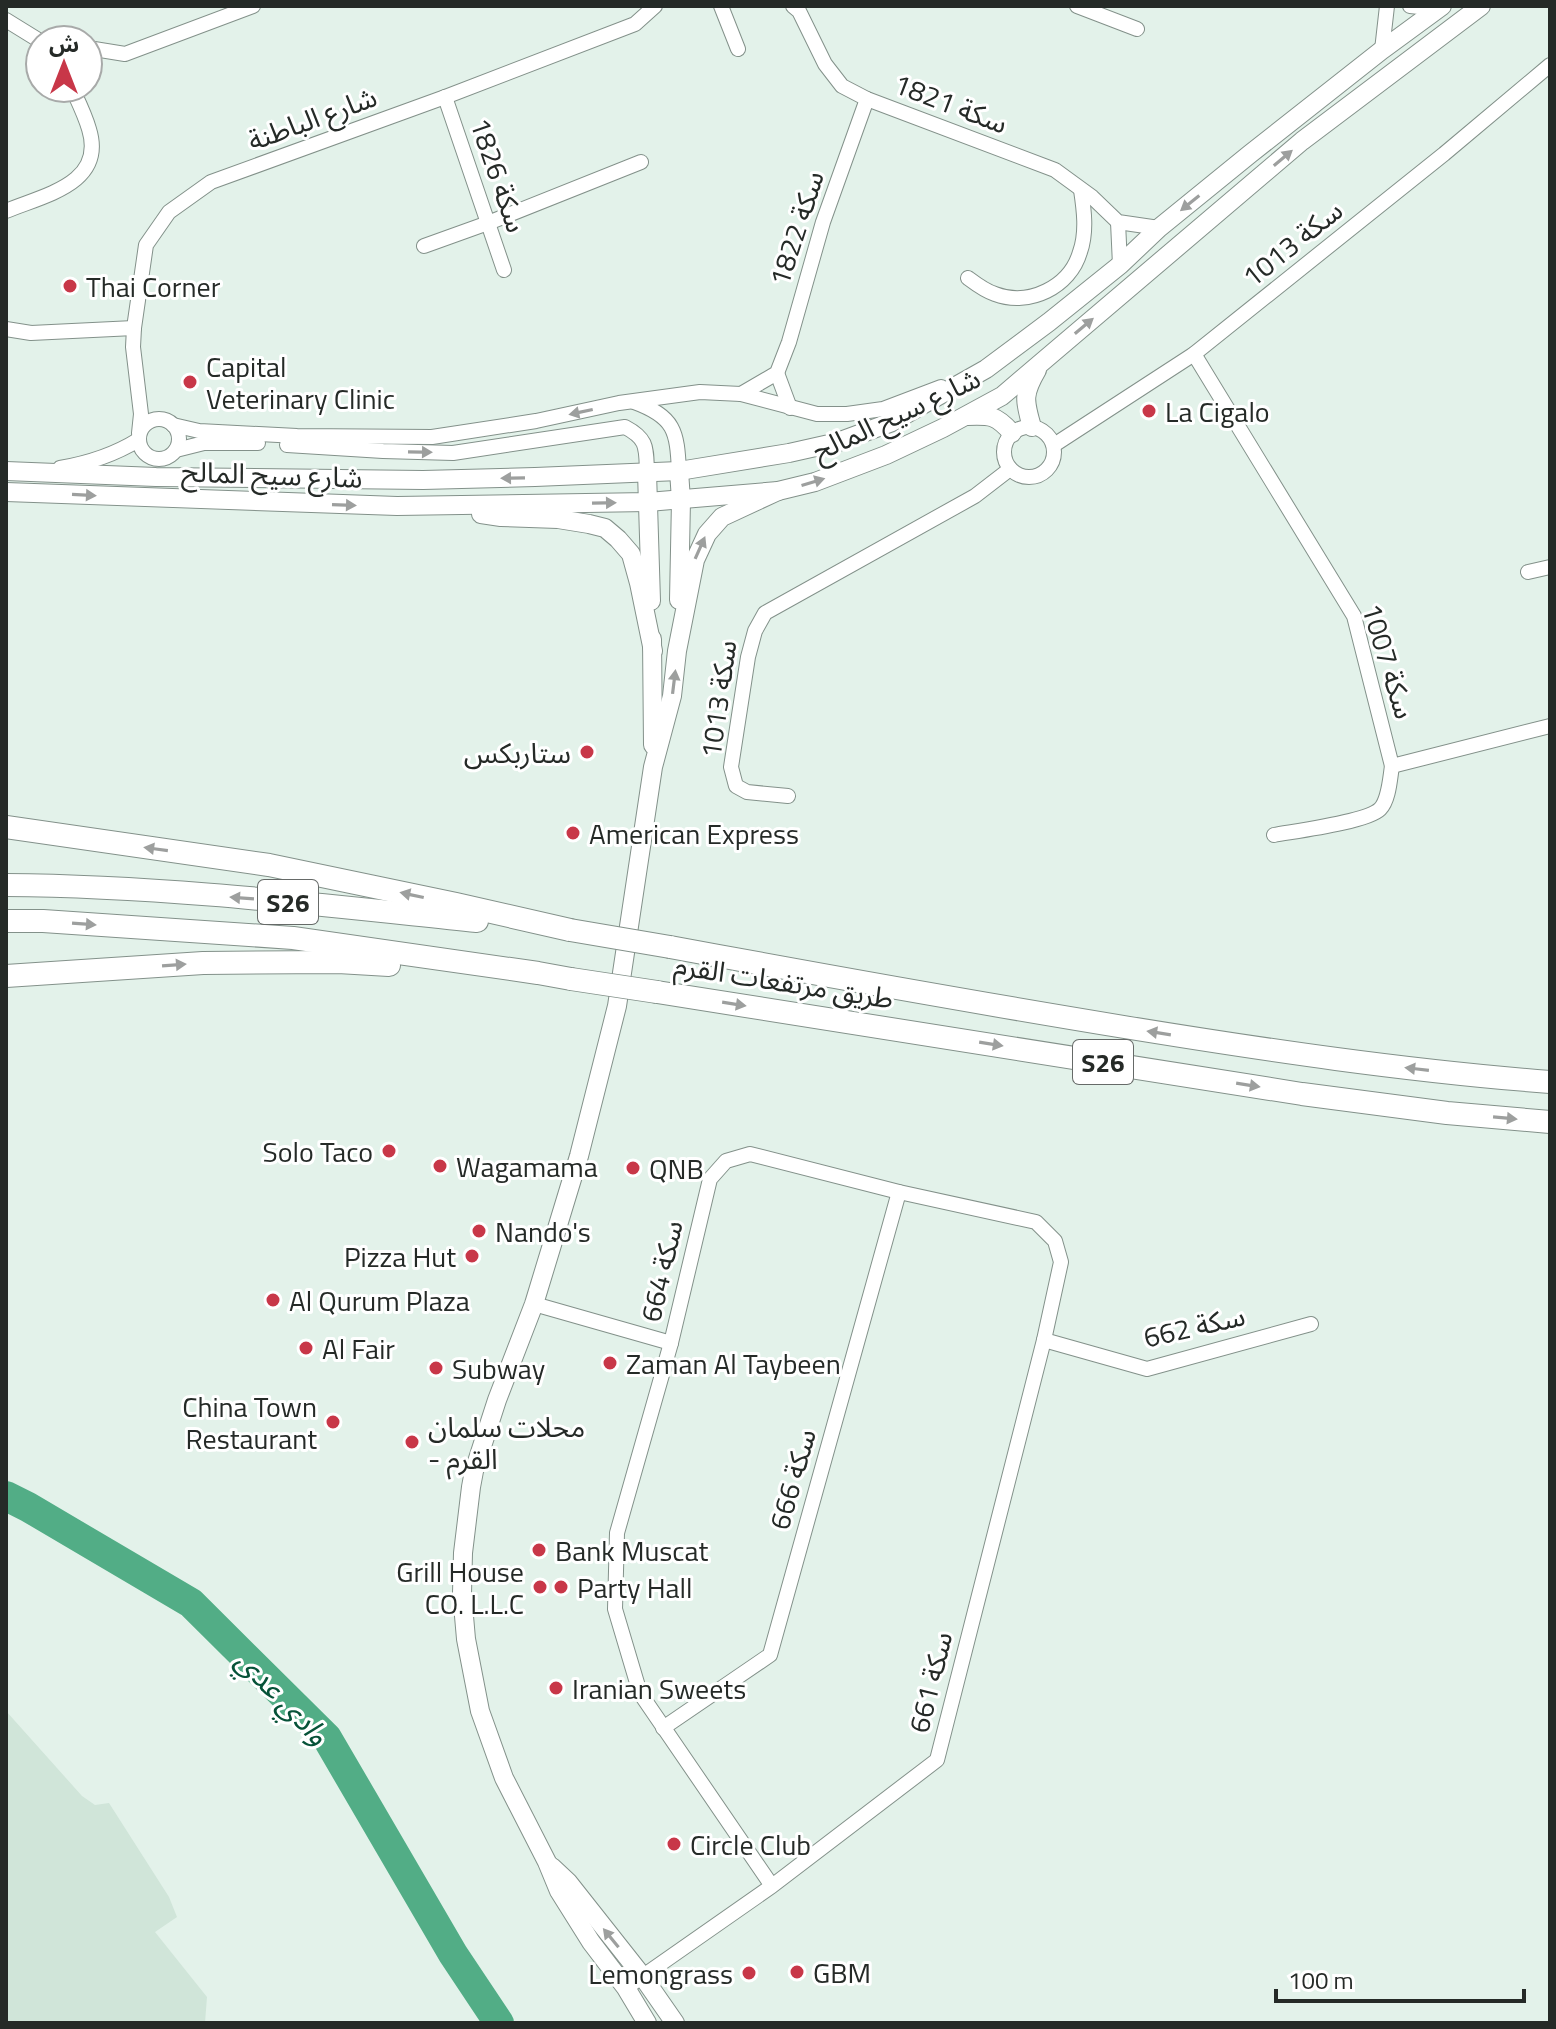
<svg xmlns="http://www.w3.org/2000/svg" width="1556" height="2029" viewBox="0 0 1556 2029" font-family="'Titillium Web','Noto Sans Arabic',sans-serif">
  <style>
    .built { fill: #d0e5d9 }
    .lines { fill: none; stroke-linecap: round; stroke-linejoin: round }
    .river { stroke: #52ad86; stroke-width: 30 }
    .street-casing { stroke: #83918a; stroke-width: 16 }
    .secondary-casing { stroke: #83918a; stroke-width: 20 }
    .primary-casing { stroke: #83918a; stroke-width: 24 }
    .street { stroke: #fff; stroke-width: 14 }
    .secondary { stroke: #fff; stroke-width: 18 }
    .primary { stroke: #fff; stroke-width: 22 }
    .primary-bridge-casing { stroke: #83918a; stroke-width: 24; stroke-linecap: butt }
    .primary-bridge { stroke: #fff; stroke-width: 22 }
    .oneway { fill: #9d9f9e }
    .poi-dot { fill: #c83748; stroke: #fff; stroke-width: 3 }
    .labels { text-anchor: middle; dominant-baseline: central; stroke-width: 6; stroke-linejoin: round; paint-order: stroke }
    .shield { fill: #fff; stroke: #666a68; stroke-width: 2 }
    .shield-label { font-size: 26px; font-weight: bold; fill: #252a27 }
    .street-label { font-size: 28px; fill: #252a27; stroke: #fff }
    .poi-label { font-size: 28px; fill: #252a27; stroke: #fff; text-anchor: start }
    .water-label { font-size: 30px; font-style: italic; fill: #065238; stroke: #fff }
  </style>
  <rect width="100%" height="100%" fill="#e3f2ea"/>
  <!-- built -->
  <path class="built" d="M6,1711L82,1796L95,1805L109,1803L169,1897L177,1917L155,1932L207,1997L205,2023H6Z"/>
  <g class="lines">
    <!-- river -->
    <path class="river" d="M6,1496L28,1507L191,1603L327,1738L453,1954L499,2023"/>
    <defs>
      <g id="street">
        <path d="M721,6L738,49"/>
        <path d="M793,6L799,11L825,64L842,86L867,99L1055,170L1092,197L1118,222L1159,228"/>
        <path d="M1077,6L1137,29"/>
        <path d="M1410,6L1438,9"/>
        <path d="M6,20L40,41"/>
        <path d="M88,48L125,54L253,6"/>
        <path d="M1382,50L1387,6"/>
        <path d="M445,97L504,270"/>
        <path d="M6,211C44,195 106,184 89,129C85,115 78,101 72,88"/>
        <path d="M1118,222L1120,265"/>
        <path d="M424,246L488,223L641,162"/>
        <path d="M968,278C976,284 985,291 995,294C1029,307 1070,287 1080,252C1087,232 1084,210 1081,190"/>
        <path d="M6,329L31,333L134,328"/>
        <path d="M1194,354L1354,616L1392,766L1550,726"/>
        <path d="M777,373L790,408"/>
        <path d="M741,394L777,373L789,342L823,222L867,99"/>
        <path d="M634,402C675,417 677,431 679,471"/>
        <circle cx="159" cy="439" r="20"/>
        <path d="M173,425L199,431L297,436L432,437L536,421L619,403L700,392L741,394L817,414H847L883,409L941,387"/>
        <circle cx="1029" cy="452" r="25"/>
        <path d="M139,433L141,414L133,347L134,328L146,245L169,212L211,182L445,97L635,24L655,6"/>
        <path d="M287,445L383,451L453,453L625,427C648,439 646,448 647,472"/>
        <path d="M1054,445L1194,354L1444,154L1550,65"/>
        <path d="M176,450L204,443H258"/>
        <path d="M60,468C89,463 114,455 138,440"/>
        <path d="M1528,572L1550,567"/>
        <path d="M788,796L747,792L736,786L731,767L748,657L755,631L765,613L975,496L1010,469"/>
        <path d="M1274,835C1296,831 1367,822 1380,809C1389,800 1390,778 1392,766"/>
        <path d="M534,1304L671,1343"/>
        <path d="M1044,1340L1147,1369L1311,1324"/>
        <path d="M663,1728L770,1655L899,1192"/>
        <path d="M626,1988L772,1886L937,1760L1044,1340L1061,1262L1055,1241L1036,1222L899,1192L750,1154L726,1161L710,1179L671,1343L617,1533L615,1609L640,1693L772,1886"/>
      </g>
      <g id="secondary">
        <path d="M967,416C991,415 996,415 1012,433"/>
        <path d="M1032,427C1024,400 1023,394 1037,370"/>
        <path d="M6,471L156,477L423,480L535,477L679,471L789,453L838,442L892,422L986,369L1049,322L1120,265L1159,228L1250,154L1382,50L1442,6"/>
        <path d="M647,472L651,601"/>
        <path d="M6,492L397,506L648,502L778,491L815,482L886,455L943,428L1002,396L1302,141L1481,6"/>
        <path d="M481,514L501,517L558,519L589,524L605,528L618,539L631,554L639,583L653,651"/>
        <path d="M679,600L681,500L679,471"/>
        <path d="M652,639L653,745"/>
        <path d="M552,1867L568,1882L643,1977L675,2023"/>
        <path d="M647,2023L626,1988L591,1942L559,1891L547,1862L504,1778L480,1711L466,1639L462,1593L463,1553L471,1487L474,1471L497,1400L534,1304L579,1156L617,1006L653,767L672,696L677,651L695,560L707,534L722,517L778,491"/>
      </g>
      <g id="primary">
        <path d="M6,827L269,865L456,904L570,930"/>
        <path d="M6,885C164,886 321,905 477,921"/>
        <path d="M6,921H43L293,938L538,973L571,979"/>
        <path d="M670,947C821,975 972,1002 1124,1027C1265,1050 1407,1071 1550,1082"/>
        <path d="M6,976L203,963L338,962L389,965"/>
        <path d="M657,992L1302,1094L1447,1113L1550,1122"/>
      </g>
    </defs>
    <!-- street casing -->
    <use href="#street" class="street-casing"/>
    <!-- secondary casing -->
    <use href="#secondary" class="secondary-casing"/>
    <!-- primary casing -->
    <use href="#primary" class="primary-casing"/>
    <!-- street -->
    <use href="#street" class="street"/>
    <!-- secondary -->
    <use href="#secondary" class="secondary"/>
    <!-- primary -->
    <use href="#primary" class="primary"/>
    <defs>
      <g id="primary-bridge">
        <path d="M570,930L670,947"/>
        <path d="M571,979L657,992"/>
      </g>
    </defs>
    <!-- primary-bridge casing -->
    <use href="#primary-bridge" class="primary-bridge-casing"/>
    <!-- primary-bridge -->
    <use href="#primary-bridge" class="primary-bridge"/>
  </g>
  <!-- one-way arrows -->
  <defs><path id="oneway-solid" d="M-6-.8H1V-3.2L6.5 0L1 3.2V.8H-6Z" transform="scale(2)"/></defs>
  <g class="oneway">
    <use href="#oneway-solid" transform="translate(1283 158) rotate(-40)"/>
    <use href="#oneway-solid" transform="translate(1190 203) rotate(141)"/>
    <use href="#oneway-solid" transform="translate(1084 326) rotate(-40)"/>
    <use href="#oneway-solid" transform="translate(581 412) rotate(168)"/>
    <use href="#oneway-solid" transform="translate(420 452) rotate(1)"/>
    <use href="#oneway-solid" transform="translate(513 478) rotate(179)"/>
    <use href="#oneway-solid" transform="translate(813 482) rotate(-17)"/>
    <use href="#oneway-solid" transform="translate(84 495) rotate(3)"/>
    <use href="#oneway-solid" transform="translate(604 503) rotate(-1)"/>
    <use href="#oneway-solid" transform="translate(344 505) rotate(2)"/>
    <use href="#oneway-solid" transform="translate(700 548) rotate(-66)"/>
    <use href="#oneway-solid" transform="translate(674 682) rotate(-83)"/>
    <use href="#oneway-solid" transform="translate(156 849) rotate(-172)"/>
    <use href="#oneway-solid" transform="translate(412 895) rotate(-168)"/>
    <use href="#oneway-solid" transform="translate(242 898) rotate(-176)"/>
    <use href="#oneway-solid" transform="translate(84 924) rotate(4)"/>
    <use href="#oneway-solid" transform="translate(174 965) rotate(-4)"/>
    <use href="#oneway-solid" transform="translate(734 1004) rotate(9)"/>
    <use href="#oneway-solid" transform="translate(1159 1033) rotate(-171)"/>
    <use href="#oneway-solid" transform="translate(991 1044) rotate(9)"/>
    <use href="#oneway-solid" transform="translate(1417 1069) rotate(-173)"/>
    <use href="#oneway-solid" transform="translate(1248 1085) rotate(9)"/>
    <use href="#oneway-solid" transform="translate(1505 1118) rotate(5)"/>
    <use href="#oneway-solid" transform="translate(611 1938) rotate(-129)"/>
  </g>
  <!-- markers -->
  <g class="poi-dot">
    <circle cx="70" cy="286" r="8"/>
    <circle cx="190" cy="382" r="8"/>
    <circle cx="1149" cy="411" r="8"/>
    <circle cx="587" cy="752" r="8"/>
    <circle cx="573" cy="833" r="8"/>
    <circle cx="389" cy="1151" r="8"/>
    <circle cx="440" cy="1166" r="8"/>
    <circle cx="633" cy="1168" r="8"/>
    <circle cx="479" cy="1231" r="8"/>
    <circle cx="472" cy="1256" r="8"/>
    <circle cx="273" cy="1300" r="8"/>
    <circle cx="306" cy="1348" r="8"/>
    <circle cx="610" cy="1363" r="8"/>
    <circle cx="436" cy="1368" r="8"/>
    <circle cx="333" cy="1422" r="8"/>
    <circle cx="412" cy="1442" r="8"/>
    <circle cx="539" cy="1550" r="8"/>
    <circle cx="540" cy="1587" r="8"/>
    <circle cx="561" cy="1587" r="8"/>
    <circle cx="556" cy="1688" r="8"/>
    <circle cx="674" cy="1844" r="8"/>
    <circle cx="797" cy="1972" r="8"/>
    <circle cx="749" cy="1973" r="8"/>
  </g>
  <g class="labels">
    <!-- shield labels -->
    <g class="shield">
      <rect x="258" y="880" width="60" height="44" rx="6"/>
      <rect x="1073" y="1040" width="60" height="44" rx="6"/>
    </g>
    <g class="shield-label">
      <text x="288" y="902">S26</text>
      <text x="1103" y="1062">S26</text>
    </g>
    <!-- street labels -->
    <g class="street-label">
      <text transform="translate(951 103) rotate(21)">سكة 1821</text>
      <text transform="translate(312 118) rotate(-20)">شارع الباطنة</text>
      <text transform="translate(499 175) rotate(71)">سكة 1826</text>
      <text transform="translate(796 228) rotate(-72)">سكة 1822</text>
      <text transform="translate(1292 243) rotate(-39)">سكة 1013</text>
      <text transform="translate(896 414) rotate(-25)">شارع سيح المالح</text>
      <text transform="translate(272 474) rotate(2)">شارع سيح المالح</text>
      <text transform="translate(1389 661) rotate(73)">سكة 1007</text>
      <text transform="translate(718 699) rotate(-82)">سكة 1013</text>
      <text transform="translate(784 981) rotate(9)">طريق مرتفعات القرم</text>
      <text transform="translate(661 1271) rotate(-77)">سكة 664</text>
      <text transform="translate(1194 1326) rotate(-13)">سكة 662</text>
      <text transform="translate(792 1479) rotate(-74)">سكة 666</text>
      <text transform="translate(930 1682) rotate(-76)">سكة 661</text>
    </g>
    <!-- poi labels -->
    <g class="poi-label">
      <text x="86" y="286">Thai Corner</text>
      <text x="206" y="366">Capital<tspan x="206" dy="32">Veterinary Clinic</tspan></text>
      <text x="1165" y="411">La Cigalo</text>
      <text x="571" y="752" text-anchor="end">ستاربكس</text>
      <text x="589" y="833">American Express</text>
      <text x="373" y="1151" text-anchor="end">Solo Taco</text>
      <text x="456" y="1166">Wagamama</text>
      <text x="649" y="1168">QNB</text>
      <text x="495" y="1231">Nando's</text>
      <text x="456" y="1256" text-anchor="end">Pizza Hut</text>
      <text x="289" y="1300">Al Qurum Plaza</text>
      <text x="322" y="1348">Al Fair</text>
      <text x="626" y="1363">Zaman Al Taybeen</text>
      <text x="452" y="1368">Subway</text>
      <text x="317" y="1406" text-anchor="end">China Town<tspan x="317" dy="32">Restaurant</tspan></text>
      <text x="428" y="1426">محلات سلمان<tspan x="428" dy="32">- القرم</tspan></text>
      <text x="555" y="1550">Bank Muscat</text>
      <text x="524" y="1571" text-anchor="end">Grill House<tspan x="524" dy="32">CO. L.L.C</tspan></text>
      <text x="577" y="1587">Party Hall</text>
      <text x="572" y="1688">Iranian Sweets</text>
      <text x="690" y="1844">Circle Club</text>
      <text x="813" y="1972">GBM</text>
      <text x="733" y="1973" text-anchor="end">Lemongrass</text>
    </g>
    <!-- water labels -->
    <g class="water-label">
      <text transform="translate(283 1697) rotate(46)">وادي عدي</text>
    </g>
  </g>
  <!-- border -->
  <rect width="1556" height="2029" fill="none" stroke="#252a27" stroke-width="16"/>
  <!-- north arrow -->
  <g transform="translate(64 64)"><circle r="38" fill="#ffffff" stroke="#a8aaa9" stroke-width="2"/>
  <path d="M0-6L14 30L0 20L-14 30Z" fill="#c83748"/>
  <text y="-12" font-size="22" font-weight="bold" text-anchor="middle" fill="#252a27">ش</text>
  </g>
  <!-- scale -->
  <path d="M1276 1989v12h248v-12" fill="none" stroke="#252a27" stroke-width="4"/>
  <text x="1288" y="1989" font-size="24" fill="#252a27" stroke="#ffffff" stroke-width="6" paint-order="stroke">100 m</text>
</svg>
